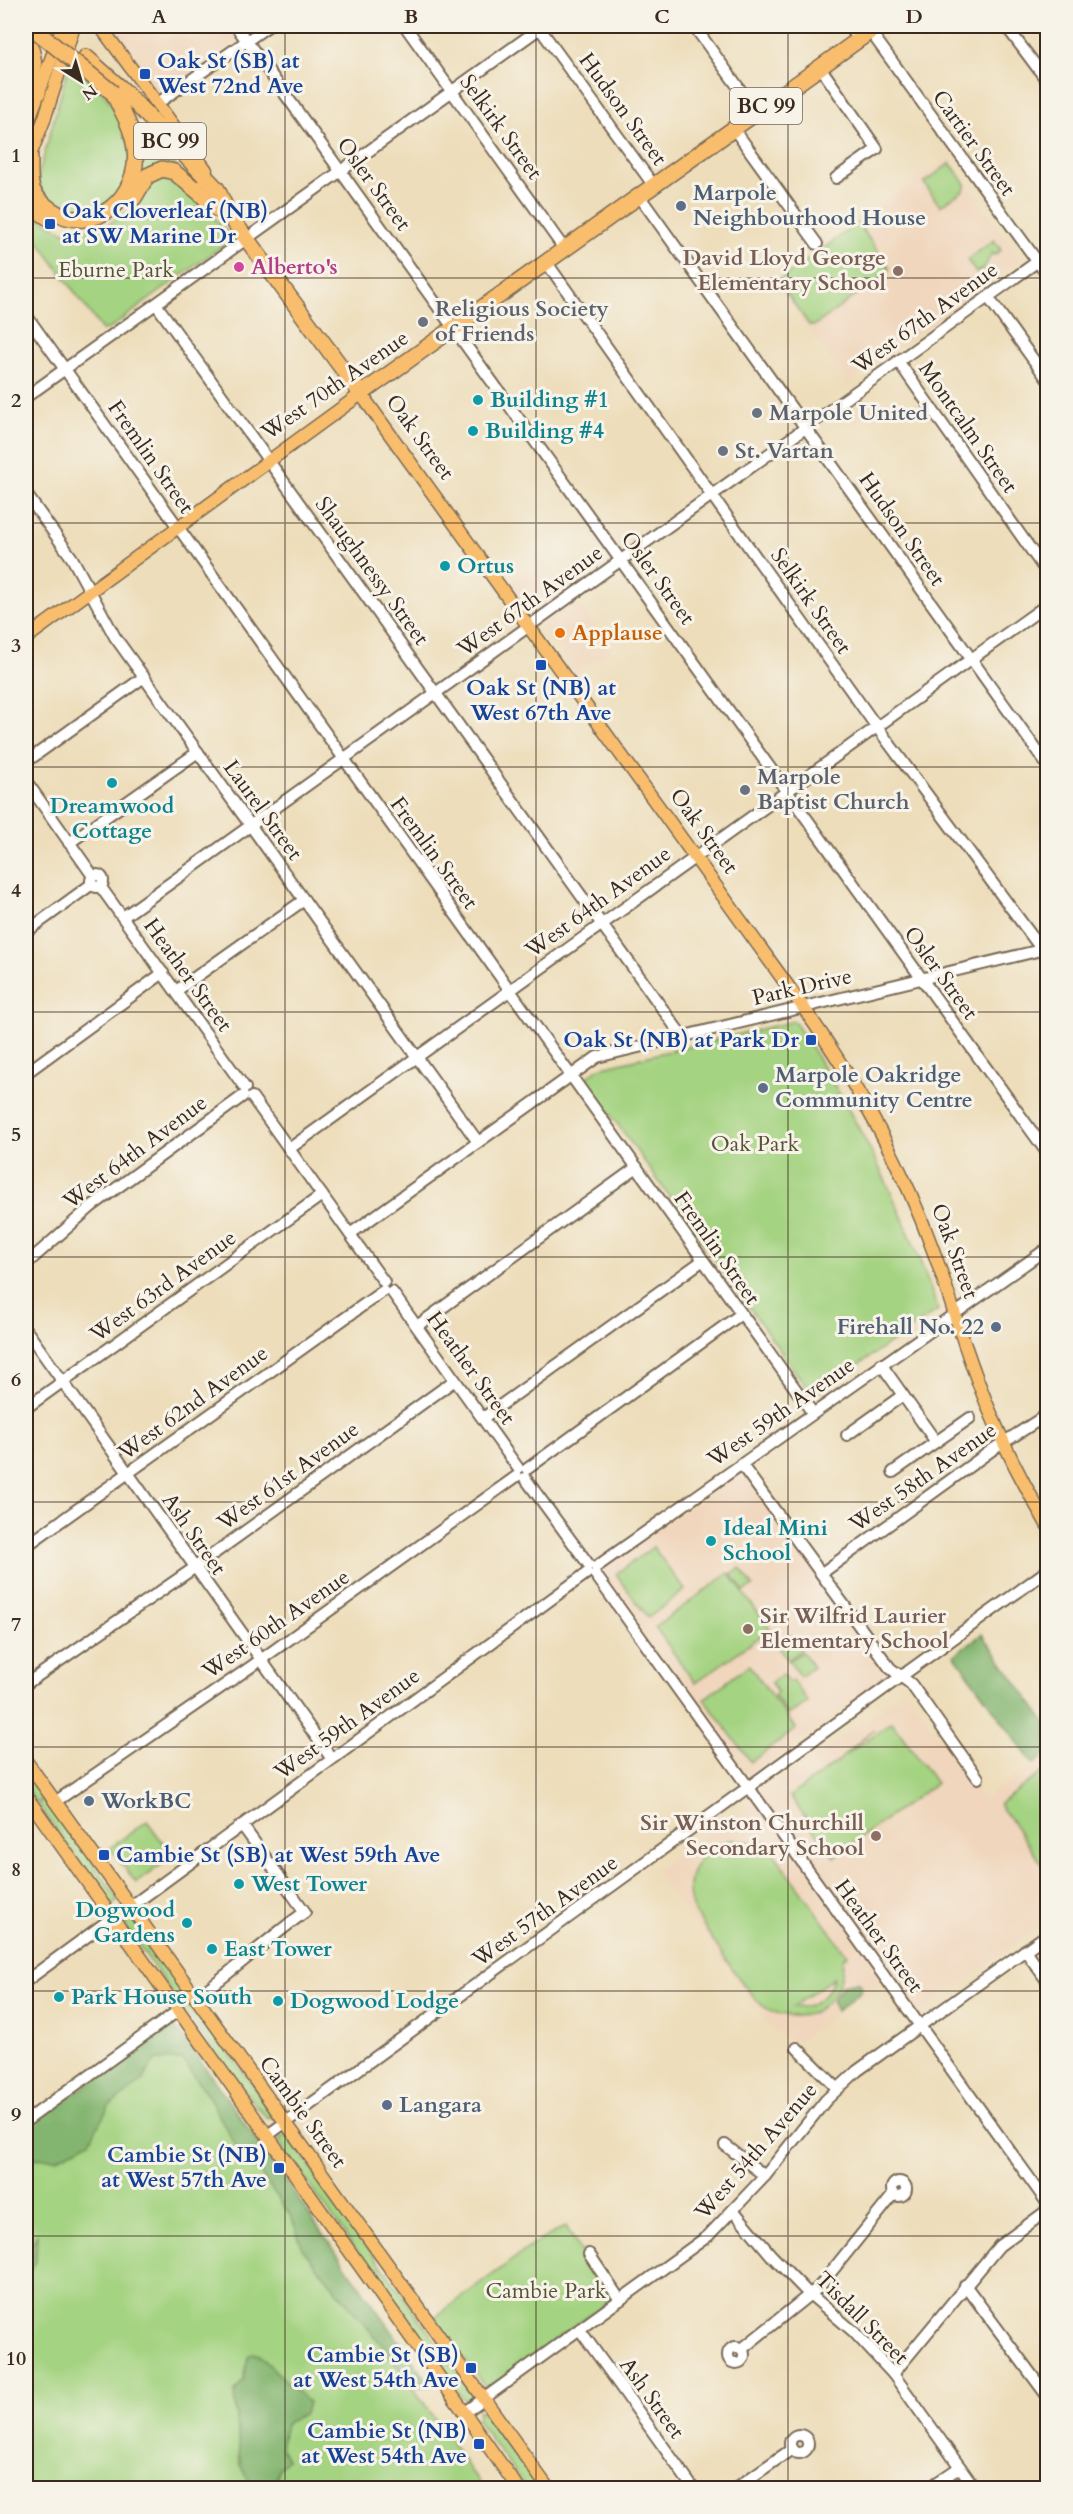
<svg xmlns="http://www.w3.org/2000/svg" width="1073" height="2514" viewBox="0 0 1073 2514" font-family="Cardo,serif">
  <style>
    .built { fill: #f0d6bc }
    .green { fill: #a4d381; stroke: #707e50; stroke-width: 1.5; fill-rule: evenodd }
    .forest { fill: #83b56f; stroke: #5f7046; stroke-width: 1.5 }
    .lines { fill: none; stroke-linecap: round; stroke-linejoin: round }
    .minor-casing { stroke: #796955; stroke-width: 14 }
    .major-casing { stroke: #796955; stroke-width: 15 }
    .highway-casing { stroke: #796955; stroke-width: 18 }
    .minor { stroke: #fff; stroke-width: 10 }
    .major { stroke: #f9be6d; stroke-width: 12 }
    .highway { stroke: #f9be6d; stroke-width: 15 }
    .highway-bridge-casing { stroke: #796955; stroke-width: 18; stroke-linecap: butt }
    .highway-bridge { stroke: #f9be6d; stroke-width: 15 }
    .grid { fill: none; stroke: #3b2a1e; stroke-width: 1.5; stroke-opacity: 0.55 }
    .transit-dot { fill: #1a4fb4; stroke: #f7f3e8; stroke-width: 2 }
    .service-dot { fill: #5c6f8a; stroke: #f7f3e8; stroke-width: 2 }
    .hotel-dot { fill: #d1479c; stroke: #f7f3e8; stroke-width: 2 }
    .education-dot { fill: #8d6e63; stroke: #f7f3e8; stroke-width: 2 }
    .worship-dot { fill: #6b7280; stroke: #f7f3e8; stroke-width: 2 }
    .culture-dot { fill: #0f9aa8; stroke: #f7f3e8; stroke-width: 2 }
    .food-dot { fill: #e8710a; stroke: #f7f3e8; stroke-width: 2 }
    .labels { text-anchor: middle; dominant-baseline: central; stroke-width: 6; stroke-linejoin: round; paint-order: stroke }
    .shield { fill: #f7f3e8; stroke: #73665b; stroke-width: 1.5 }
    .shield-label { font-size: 21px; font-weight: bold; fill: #3b2a1e }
    .transit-label { font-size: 22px; font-weight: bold; fill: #164399; stroke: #f7f3e8; text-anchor: end }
    .street-label { font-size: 22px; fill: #3b2a1e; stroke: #f7f3e8 }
    .service-label { font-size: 22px; font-weight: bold; fill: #4e5e75; stroke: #f7f3e8; text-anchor: start }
    .education-label { font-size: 22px; font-weight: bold; fill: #785e54; stroke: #f7f3e8; text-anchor: end }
    .hotel-label { font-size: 22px; font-weight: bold; fill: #b23c85; stroke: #f7f3e8; text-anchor: start }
    .park-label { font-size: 22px; fill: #555437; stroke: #f7f3e8 }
    .worship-label { font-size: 22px; font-weight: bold; fill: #5b616d; stroke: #f7f3e8; text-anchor: start }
    .culture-label { font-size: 22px; font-weight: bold; fill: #0d838f; stroke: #f7f3e8; text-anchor: start }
    .food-label { font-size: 22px; font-weight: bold; fill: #c56008; stroke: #f7f3e8; text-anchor: start }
    .neatline { fill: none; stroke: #3b2a1e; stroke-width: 2 }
    .grid-label { font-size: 20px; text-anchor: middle; font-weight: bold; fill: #3b2a1e }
  </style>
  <rect width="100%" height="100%" fill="#f7f3e8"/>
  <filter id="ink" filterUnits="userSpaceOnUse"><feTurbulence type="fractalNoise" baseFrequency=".0167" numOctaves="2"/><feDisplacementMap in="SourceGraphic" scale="12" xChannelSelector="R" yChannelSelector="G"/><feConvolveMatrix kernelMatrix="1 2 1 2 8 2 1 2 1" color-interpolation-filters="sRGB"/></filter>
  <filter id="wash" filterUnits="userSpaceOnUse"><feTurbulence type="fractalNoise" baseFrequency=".008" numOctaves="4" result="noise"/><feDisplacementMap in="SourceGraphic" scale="24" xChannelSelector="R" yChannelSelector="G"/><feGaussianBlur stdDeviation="1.35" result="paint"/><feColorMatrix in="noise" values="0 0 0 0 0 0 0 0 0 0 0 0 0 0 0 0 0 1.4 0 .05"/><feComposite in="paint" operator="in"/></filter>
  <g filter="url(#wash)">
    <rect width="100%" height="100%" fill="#edddba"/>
    <!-- built -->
    <g class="built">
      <path d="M107,26H229L236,36L234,42L158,94Z"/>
      <path d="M948,157L1021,260L848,384L774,282Z"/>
      <path d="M545,558L567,592L534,613L511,584Z"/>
      <path d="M576,601L611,649L576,674L543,627L545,622Z"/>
      <path d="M741,1471L880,1665L889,1673L890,1678L751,1777L746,1774L601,1575L607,1565Z"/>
      <path d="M906,1690L983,1800L1047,1753V1921L918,2015L890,1974L798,2042L774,2031L655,1871Z"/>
    </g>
    <!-- green -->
    <g class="green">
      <path d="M70,61L101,90L123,120L132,162L122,194L86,215C61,210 47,207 37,181Z"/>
      <path d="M133,124L152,138L176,166L142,175Z"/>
      <path d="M950,163L966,184L964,190L940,206L924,183Z"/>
      <path d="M164,173L202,204L229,234L230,240L109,329L102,330L26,224V210L64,232L104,227L130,209L148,181Z"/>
      <path d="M858,223L889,267L888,272L814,326L809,325L778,281Z"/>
      <path d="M994,240L1001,250L994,255L992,253L984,268L976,273L967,260Z"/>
      <path d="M794,1021C856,1114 902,1204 938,1310L813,1396L585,1079L599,1068Z"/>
      <path d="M653,1547L685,1590L648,1618L616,1574Z"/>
      <path d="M740,1568L753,1586L744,1592L731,1574Z"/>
      <path d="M729,1573L770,1629L695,1683L655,1627Z"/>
      <path d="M790,1635L801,1650L788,1660L777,1645Z"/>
      <path d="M802,1652L813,1667L800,1677L789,1661Z"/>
      <path d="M749,1665L796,1729L751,1762L704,1699Z"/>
      <path d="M783,1674L789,1682L792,1680L808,1702L788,1715L774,1695L777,1692L771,1683Z"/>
      <path d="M892,1722L936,1783L834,1857L790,1796L840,1760V1759L874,1729L846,1755Z"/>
      <path d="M26,1768L46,1796L36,1803L26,1788Z"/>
      <path d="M1047,1769V1871L999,1804Z"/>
      <path d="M47,1798L119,1900L111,1906L38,1804Z"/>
      <path d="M147,1821L173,1856L136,1883L110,1848Z"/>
      <path d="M734,1839L761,1844L765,1841L847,1955L843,1958C843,1980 837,1995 819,2009C804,2020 777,2017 763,2006C741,1987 712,1938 695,1913C679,1880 697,1847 734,1839ZM833,1978C829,1996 812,2009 793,2007Z"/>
      <path d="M132,1919L274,2115L267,2119L221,2061L124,1925Z"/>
      <path d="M167,2034L483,2488H26V2139Z"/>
      <path d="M287,2134L472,2392L470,2399L465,2400L461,2397L281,2145L279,2139Z"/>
      <path d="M566,2226L579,2249L611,2295V2300L491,2386L485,2387L434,2318L534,2244Z"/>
      <path d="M478,2410L486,2413L541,2488H526L477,2420Z"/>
    </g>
    <!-- forest -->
    <g class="forest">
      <path d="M982,1634L1047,1725V1753L1033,1764L954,1655Z"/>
      <path d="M857,1982L862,1986L861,1991L837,2011L832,2000L843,1985Z"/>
      <path d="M172,2024L194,2052L431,2386L413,2387L381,2344L304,2251L291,2216L258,2170L245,2163L207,2094L183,2060H155L141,2082L109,2106L90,2141L56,2159L26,2158V2128Z"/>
      <path d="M37,2235L36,2262L26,2276V2253Z"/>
      <path d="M253,2353L259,2355L308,2402L305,2414L286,2423L281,2448L287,2459L279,2468L276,2478L291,2488H253L240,2465L235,2391L244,2379L248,2357Z"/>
    </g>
  </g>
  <g filter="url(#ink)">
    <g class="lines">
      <defs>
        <g id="minor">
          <path d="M236,26L1048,1154"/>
          <path d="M405,26L565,250"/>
          <path d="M538,26L654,186"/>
          <path d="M694,26L757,113"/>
          <path d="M849,26L859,39"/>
          <path d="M1006,26L1048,82"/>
          <path d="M870,31L1048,276"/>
          <path d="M820,67L877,149L836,178"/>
          <path d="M158,103L268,26"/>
          <path d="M734,129L817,244"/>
          <path d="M640,197L1048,766"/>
          <path d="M547,263L871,719L1048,958"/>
          <path d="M988,297L1048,380"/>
          <path d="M156,304L682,1036"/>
          <path d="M26,315L812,1412"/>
          <path d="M898,361L1048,574"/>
          <path d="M26,397L543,26"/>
          <path d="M26,494L72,558L115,637L478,1142"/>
          <path d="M26,762L144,677"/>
          <path d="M26,781L93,876"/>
          <path d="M69,843L198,752"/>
          <circle cx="97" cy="881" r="6"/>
          <path d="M100,886L245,1088"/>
          <path d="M123,917L1048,254"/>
          <path d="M26,932L92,884"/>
          <path d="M176,991L304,900"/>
          <path d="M26,1073L163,973"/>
          <path d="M252,1097L384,1282"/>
          <path d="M289,1149L1048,604"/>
          <path d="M350,1234L597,1057L1045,949"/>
          <path d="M26,1264L92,1206L243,1096"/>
          <path d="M392,1292L518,1468"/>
          <path d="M417,1326L637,1167"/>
          <path d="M26,1330L332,1759"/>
          <path d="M881,1364L936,1442"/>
          <path d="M26,1408L322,1195"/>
          <path d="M483,1418L702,1261"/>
          <path d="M847,1435L903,1395"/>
          <path d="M741,1464L890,1668L911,1684L978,1778"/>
          <path d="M527,1469L741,1314"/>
          <path d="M893,1472L970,1418"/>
          <path d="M525,1478L589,1565"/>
          <path d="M26,1546L383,1291"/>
          <path d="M596,1567L1048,1248"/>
          <path d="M822,1573L992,1450L1048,1414"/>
          <path d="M595,1574L1048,2204"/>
          <path d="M26,1684L194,1568L455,1380"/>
          <path d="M55,1802L252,1666L517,1476"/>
          <path d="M130,1907L587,1573"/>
          <path d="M1025,1950L1048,1982"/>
          <path d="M26,1981L112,1918"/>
          <path d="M195,1998C234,1971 267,1939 305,1912L242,1825"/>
          <path d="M797,2048L837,2088"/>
          <path d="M26,2121L179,2010"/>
          <path d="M268,2135L1048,1570"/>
          <path d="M725,2145L765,2176"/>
          <circle cx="899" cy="2189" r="7"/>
          <path d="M734,2211L771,2255L805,2290L854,2332L893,2374L975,2488"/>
          <path d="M589,2254L620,2300"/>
          <path d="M965,2285L1048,2397"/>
          <path d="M580,2330L693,2488"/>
          <circle cx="736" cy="2355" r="8"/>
          <path d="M742,2349L819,2287L894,2194"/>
          <path d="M893,2374L999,2246L1048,2210"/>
          <path d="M464,2413L708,2236L765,2176L826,2100L857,2071L1048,1934"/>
          <circle cx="799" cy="2444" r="9"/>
          <path d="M736,2488L792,2449"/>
          <path d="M929,2488L960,2467"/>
        </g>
        <g id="major">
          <path d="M100,26L206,170"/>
          <path d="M26,128L63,26"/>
          <path d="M27,163L44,120L74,26"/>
          <path d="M26,638L361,394L803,1007C856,1082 902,1164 933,1250C949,1293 961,1337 977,1379C996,1430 1020,1479 1048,1526"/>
          <path d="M26,1761L548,2488"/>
          <path d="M26,1796L518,2488"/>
        </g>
        <g id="highway">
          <path d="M26,39C38,57 31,75 38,93"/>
          <path d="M86,57L124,91L217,189L229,215L361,394L878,26"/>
          <path d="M30,157C30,168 29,179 32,189C36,198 43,204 50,209C94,240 141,195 135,149C133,129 122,111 113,93"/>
          <path d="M196,188L213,207L229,215"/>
          <path d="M134,198L147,176L162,169L174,172L201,194"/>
          <path d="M26,203L50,219"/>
        </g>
      </defs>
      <!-- minor casing -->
      <use href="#minor" class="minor-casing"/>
      <!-- major casing -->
      <use href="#major" class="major-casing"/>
      <!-- highway casing -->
      <use href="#highway" class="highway-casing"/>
      <!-- minor -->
      <use href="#minor" class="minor"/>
      <!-- major -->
      <use href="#major" class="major"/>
      <!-- highway -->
      <use href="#highway" class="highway"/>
      <defs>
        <path id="highway-bridge" d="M30,26L113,93"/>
      </defs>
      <!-- highway-bridge casing -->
      <use href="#highway-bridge" class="highway-bridge-casing"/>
      <!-- highway-bridge -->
      <use href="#highway-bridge" class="highway-bridge"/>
    </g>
  </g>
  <!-- grid -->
  <path class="grid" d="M285,26V2488M536,26V2488M788,26V2488M26,278H1048M26,523H1048M26,767H1048M26,1012H1048M26,1257H1048M26,1502H1048M26,1747H1048M26,1991H1048M26,2236H1048"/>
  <!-- markers -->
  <g class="transit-dot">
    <rect x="139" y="68" width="12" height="12" rx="3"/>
    <rect x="44" y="218" width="12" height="12" rx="3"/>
    <rect x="535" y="659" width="12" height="12" rx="3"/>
    <rect x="805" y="1034" width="12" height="12" rx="3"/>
    <rect x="98" y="1849" width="12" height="12" rx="3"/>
    <rect x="273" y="2162" width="12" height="12" rx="3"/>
    <rect x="465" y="2362" width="12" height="12" rx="3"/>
    <rect x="473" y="2438" width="12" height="12" rx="3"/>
  </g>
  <g class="service-dot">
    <circle cx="681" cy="206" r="6"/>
    <circle cx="763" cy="1088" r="6"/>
    <circle cx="996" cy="1327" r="6"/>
    <circle cx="89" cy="1801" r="6"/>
    <circle cx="387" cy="2105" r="6"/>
  </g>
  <circle class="hotel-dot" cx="239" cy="267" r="6"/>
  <g class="education-dot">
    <circle cx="898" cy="271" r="6"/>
    <circle cx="748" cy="1629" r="6"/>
    <circle cx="876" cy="1836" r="6"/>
  </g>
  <g class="worship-dot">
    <circle cx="423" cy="322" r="6"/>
    <circle cx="757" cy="413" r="6"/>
    <circle cx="723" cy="451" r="6"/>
    <circle cx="745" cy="790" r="6"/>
  </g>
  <g class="culture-dot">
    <circle cx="478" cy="400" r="6"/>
    <circle cx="473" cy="431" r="6"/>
    <circle cx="445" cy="566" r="6"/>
    <circle cx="112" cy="783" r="6"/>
    <circle cx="711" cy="1541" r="6"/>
    <circle cx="239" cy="1884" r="6"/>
    <circle cx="187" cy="1923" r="6"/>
    <circle cx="212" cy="1949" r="6"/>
    <circle cx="59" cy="1997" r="6"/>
    <circle cx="278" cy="2001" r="6"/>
  </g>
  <circle class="food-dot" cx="560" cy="633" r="6"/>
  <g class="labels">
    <!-- shield labels -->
    <g class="shield">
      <rect x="730" y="88" width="72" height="36" rx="4.5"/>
      <rect x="134" y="123" width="72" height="36" rx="4.5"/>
    </g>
    <g class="shield-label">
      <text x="766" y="106">BC 99</text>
      <text x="170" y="141">BC 99</text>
    </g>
    <!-- transit labels -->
    <g class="transit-label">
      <text x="157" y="61" text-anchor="start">Oak St (SB) at<tspan x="157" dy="25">West 72nd Ave</tspan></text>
      <text x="62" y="211" text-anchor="start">Oak Cloverleaf (NB)<tspan x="62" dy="25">at SW Marine Dr</tspan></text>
      <text x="541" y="688" text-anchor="middle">Oak St (NB) at<tspan x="541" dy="25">West 67th Ave</tspan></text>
      <text x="799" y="1040">Oak St (NB) at Park Dr</text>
      <text x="116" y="1855" text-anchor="start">Cambie St (SB) at West 59th Ave</text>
      <text x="267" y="2155">Cambie St (NB)<tspan x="267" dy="25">at West 57th Ave</tspan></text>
      <text x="459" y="2355">Cambie St (SB)<tspan x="459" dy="25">at West 54th Ave</tspan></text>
      <text x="467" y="2431">Cambie St (NB)<tspan x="467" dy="25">at West 54th Ave</tspan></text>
    </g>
    <!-- street labels -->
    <g class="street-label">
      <text transform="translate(623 109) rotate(54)">Hudson Street</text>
      <text transform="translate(501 127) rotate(54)">Selkirk Street</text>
      <text transform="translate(974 143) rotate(54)">Cartier Street</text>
      <text transform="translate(374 184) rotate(54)">Osler Street</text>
      <text transform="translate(925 318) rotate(-36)">West 67th Avenue</text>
      <text transform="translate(335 385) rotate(-35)">West 70th Avenue</text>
      <text transform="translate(968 427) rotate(55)">Montcalm Street</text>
      <text transform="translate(420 437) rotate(54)">Oak Street</text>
      <text transform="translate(151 457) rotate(55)">Fremlin Street</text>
      <text transform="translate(902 529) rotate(55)">Hudson Street</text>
      <text transform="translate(372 571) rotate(54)">Shaughnessy Street</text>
      <text transform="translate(658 578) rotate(54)">Osler Street</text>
      <text transform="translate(530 601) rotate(-36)">West 67th Avenue</text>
      <text transform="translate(811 601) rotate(55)">Selkirk Street</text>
      <text transform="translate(263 810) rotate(54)">Laurel Street</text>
      <text transform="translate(704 831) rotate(54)">Oak Street</text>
      <text transform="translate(434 853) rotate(54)">Fremlin Street</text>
      <text transform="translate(598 902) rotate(-36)">West 64th Avenue</text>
      <text transform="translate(941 973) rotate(54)">Osler Street</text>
      <text transform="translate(188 975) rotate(54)">Heather Street</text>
      <text transform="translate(802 987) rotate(-13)">Park Drive</text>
      <text transform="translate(135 1152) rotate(-37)">West 64th Avenue</text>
      <text transform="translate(717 1248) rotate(55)">Fremlin Street</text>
      <text transform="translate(955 1251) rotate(70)">Oak Street</text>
      <text transform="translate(163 1286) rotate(-36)">West 63rd Avenue</text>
      <text transform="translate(471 1368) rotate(54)">Heather Street</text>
      <text transform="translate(193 1403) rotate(-36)">West 62nd Avenue</text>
      <text transform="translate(781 1412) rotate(-35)">West 59th Avenue</text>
      <text transform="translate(288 1476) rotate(-36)">West 61st Avenue</text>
      <text transform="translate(923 1477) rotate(-35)">West 58th Avenue</text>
      <text transform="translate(194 1534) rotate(55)">Ash Street</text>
      <text transform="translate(276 1624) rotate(-35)">West 60th Avenue</text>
      <text transform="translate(347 1724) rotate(-36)">West 59th Avenue</text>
      <text transform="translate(545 1911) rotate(-36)">West 57th Avenue</text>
      <text transform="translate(879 1936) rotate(54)">Heather Street</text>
      <text transform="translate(303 2112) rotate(54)">Cambie Street</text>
      <text transform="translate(756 2151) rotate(-49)">West 54th Avenue</text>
      <text transform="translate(862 2318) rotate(45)">Tisdall Street</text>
      <text transform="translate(652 2398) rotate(54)">Ash Street</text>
    </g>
    <!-- service labels -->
    <g class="service-label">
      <text x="693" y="193">Marpole<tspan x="693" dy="25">Neighbourhood House</tspan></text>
      <text x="775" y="1075">Marpole Oakridge<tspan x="775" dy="25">Community Centre</tspan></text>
      <text x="984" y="1327" text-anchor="end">Firehall No. 22</text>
      <text x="101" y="1801">WorkBC</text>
      <text x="399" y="2105">Langara</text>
    </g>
    <!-- education labels -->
    <g class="education-label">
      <text x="886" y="258">David Lloyd George<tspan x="886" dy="25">Elementary School</tspan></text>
      <text x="760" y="1616" text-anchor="start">Sir Wilfrid Laurier<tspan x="760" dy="25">Elementary School</tspan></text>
      <text x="864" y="1823">Sir Winston Churchill<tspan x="864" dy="25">Secondary School</tspan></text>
    </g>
    <!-- hotel labels -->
    <g class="hotel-label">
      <text x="251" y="267">Alberto's</text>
    </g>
    <!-- park labels -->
    <g class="park-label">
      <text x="116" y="270">Eburne Park</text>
      <text x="755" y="1144">Oak Park</text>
      <text x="546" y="2291">Cambie Park</text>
    </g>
    <!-- worship labels -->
    <g class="worship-label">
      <text x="435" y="309">Religious Society<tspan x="435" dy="25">of Friends</tspan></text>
      <text x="769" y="413">Marpole United</text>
      <text x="735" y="451">St. Vartan</text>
      <text x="757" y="777">Marpole<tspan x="757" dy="25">Baptist Church</tspan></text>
    </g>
    <!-- culture labels -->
    <g class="culture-label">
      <text x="490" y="400">Building #1</text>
      <text x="485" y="431">Building #4</text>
      <text x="457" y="566">Ortus</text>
      <text x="112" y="806" text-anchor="middle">Dreamwood<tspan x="112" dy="25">Cottage</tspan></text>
      <text x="723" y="1528">Ideal Mini<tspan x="723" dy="25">School</tspan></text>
      <text x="251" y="1884">West Tower</text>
      <text x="175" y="1910" text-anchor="end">Dogwood<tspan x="175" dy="25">Gardens</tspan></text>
      <text x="224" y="1949">East Tower</text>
      <text x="71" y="1997">Park House South</text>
      <text x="290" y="2001">Dogwood Lodge</text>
    </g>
    <!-- food labels -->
    <g class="food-label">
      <text x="572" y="633">Applause</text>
    </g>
  </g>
  <!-- margin -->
  <rect width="1073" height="2514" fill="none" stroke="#f7f3e8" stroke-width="66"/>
  <!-- north arrow -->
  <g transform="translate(81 81) rotate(143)" stroke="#f7f3e8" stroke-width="4.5" paint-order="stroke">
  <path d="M0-4.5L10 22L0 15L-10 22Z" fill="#3b2a1e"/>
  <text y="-9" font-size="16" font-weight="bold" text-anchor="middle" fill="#3b2a1e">N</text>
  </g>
  <rect x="33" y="33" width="1007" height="2448" class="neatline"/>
  <g class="grid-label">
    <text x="159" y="23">A</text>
    <text x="411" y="23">B</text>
    <text x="662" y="23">C</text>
    <text x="914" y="23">D</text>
    <text x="16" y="162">1</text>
    <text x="16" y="407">2</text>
    <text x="16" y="652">3</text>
    <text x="16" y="897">4</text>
    <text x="16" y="1141">5</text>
    <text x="16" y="1386">6</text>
    <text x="16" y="1631">7</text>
    <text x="16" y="1876">8</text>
    <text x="16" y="2121">9</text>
    <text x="16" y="2365">10</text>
  </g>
</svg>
